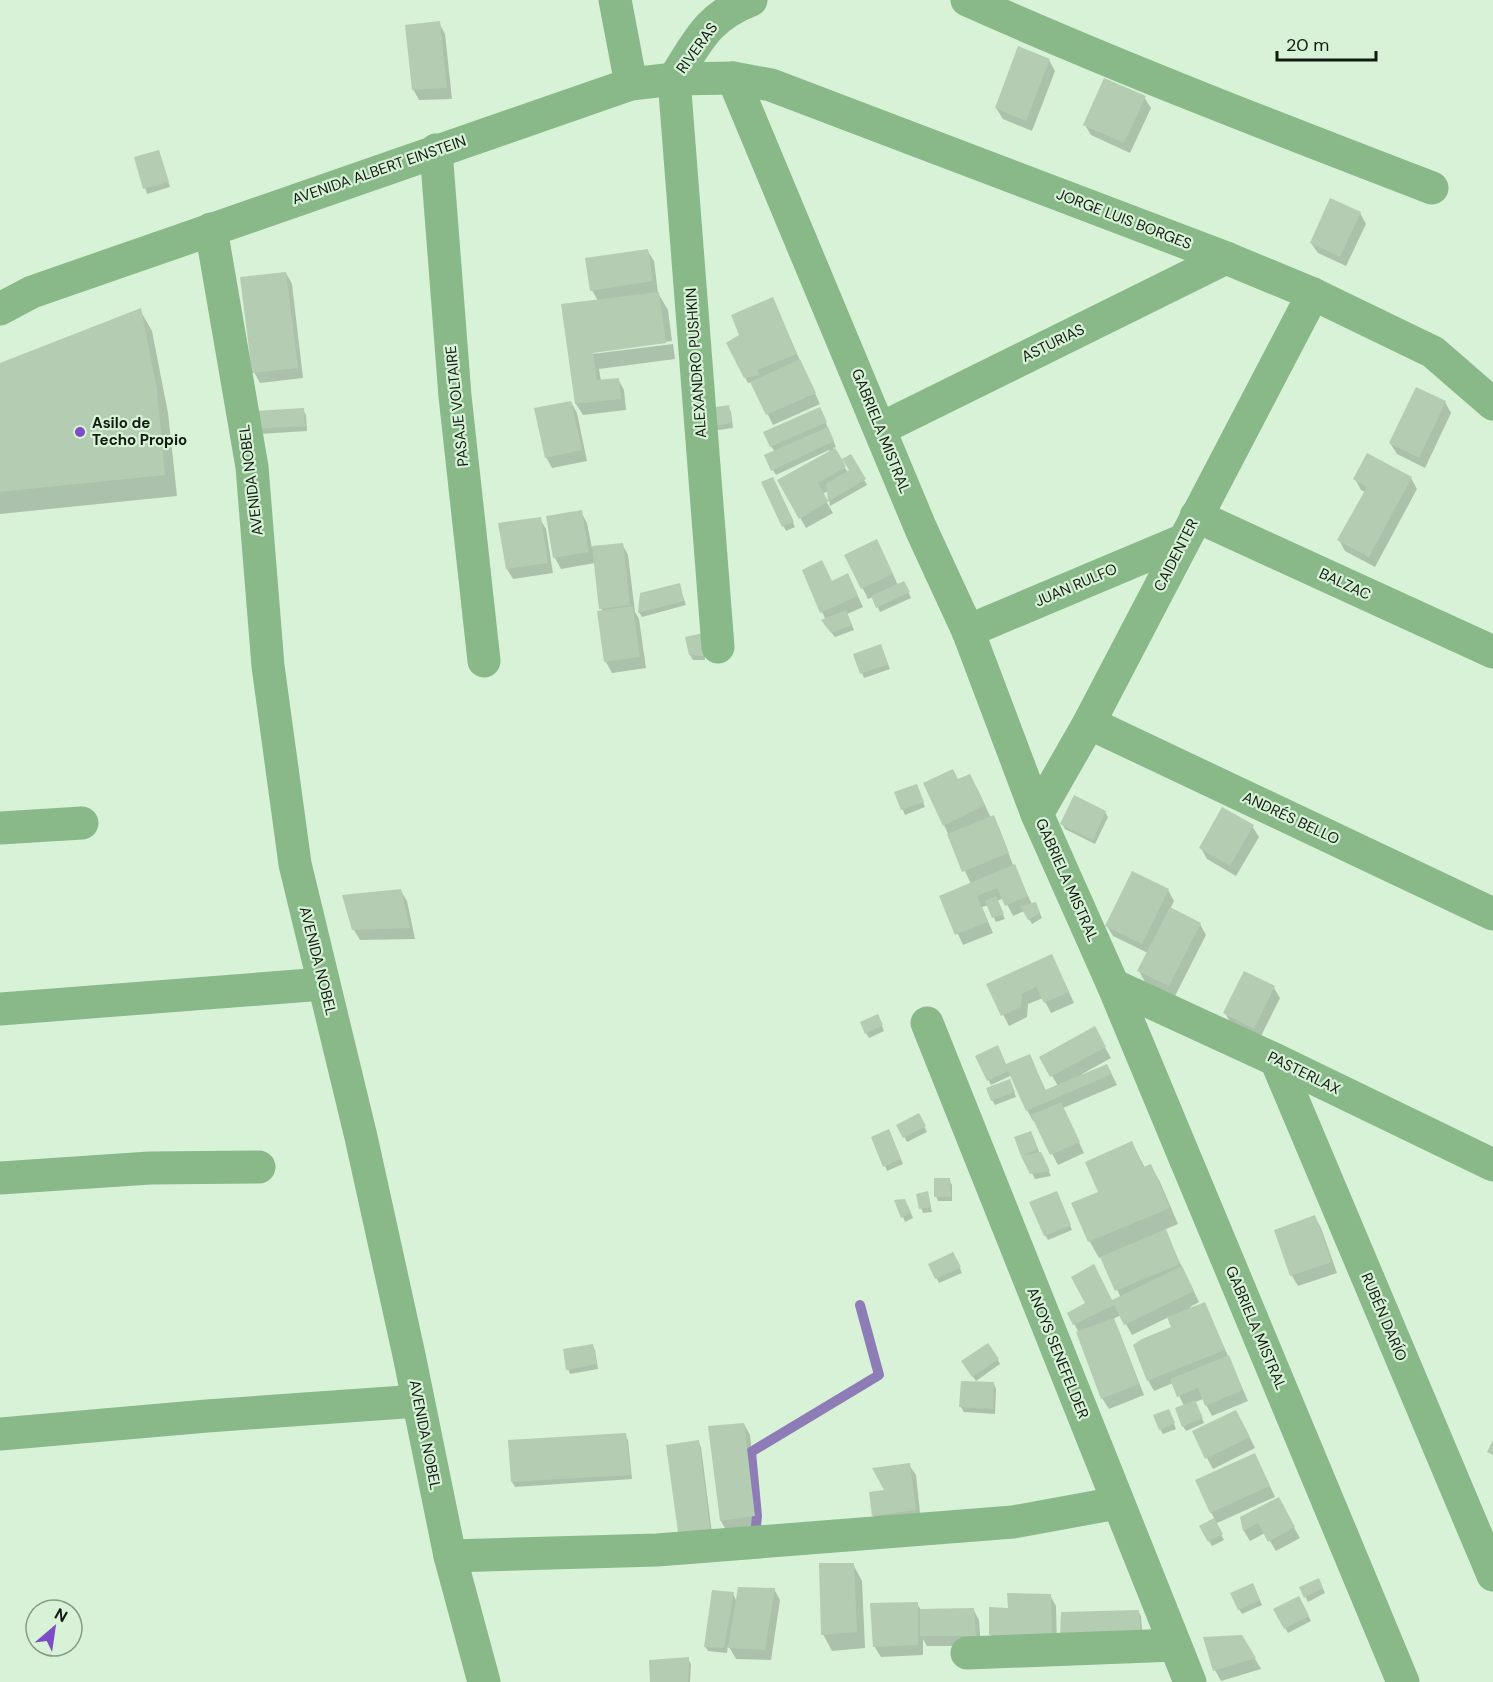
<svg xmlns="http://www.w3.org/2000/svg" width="1493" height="1682" viewBox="0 0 1493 1682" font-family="'DM Sans',sans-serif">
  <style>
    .shadow { fill: #0003 }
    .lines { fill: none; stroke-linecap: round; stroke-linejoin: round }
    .stream { stroke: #8e7cb6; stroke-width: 10 }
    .building { fill: #b3ccb2; fill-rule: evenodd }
    .minor { stroke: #89b889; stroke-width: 33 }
    .poi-dot { fill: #7e4cc4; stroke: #d7f2d6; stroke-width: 2 }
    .labels { text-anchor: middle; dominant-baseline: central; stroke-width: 4.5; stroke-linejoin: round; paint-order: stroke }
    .street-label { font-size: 15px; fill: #111b11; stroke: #d7f2d6 }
    .poi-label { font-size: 15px; font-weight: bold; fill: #111b11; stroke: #d7f2d6; text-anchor: start }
  </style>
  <rect width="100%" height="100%" fill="#d7f2d6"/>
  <!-- shadow -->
  <g class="shadow">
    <path d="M439,23L445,34L452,99L419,100L413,89Z"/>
    <path d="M1049,60L1055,71L1032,131L1003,119L996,108Z"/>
    <path d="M1144,97L1151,108L1130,153L1091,135L1085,125Z"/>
    <path d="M158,151L170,187L147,194L136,158Z"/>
    <path d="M1360,213L1366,224L1346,266L1318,253L1311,243Z"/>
    <path d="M647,250L654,261L658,293L668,310L672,341L592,351V354L673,344L675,359L599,369L601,381L618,379L624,390L626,410L583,415L576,404L563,305L598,301L592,290Z"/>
    <path d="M286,273L292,284L303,378L260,383L254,372Z"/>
    <path d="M772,299L820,404L773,425L752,382L748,383L728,343L738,337Z"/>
    <path d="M140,310L152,331L168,413L177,496L0,514V365Z"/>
    <path d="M571,402L577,413L587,461L552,468L546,457Z"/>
    <path d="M1445,402L1451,413L1425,468L1397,454L1390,443Z"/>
    <path d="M728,407L731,412L733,428L711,431Z"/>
    <path d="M303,410L306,415L307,431L259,434L256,429Z"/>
    <path d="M822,414L836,447L833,448L848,473L851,471L850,456L867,485L830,506L828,491L822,494L833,513L806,528L779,481L830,452L829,450L776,475L773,470L775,452L771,446Z"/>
    <path d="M1411,478L1417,489L1375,567L1345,551L1339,540L1365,492L1361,490L1355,479Z"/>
    <path d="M763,483L775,484L795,527L786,531Z"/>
    <path d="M581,512L587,523L592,548L622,544L628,555L635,612L639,619L646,668L612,673L606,662L599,613L603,612L601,608L595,563L561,569L555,558L548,518Z"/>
    <path d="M540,519L546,529L553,573L513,579L507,569Z"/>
    <path d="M882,551L898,585L906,587L911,598L880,612L873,597L868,599L846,555Z"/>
    <path d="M848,575L863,607L847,614L854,630L835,637L825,625L826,620L822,612L832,582Z"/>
    <path d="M679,585L686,605L642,617L639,612Z"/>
    <path d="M705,639V660H693L690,655Z"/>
    <path d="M883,651L890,669L864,678L862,673Z"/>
    <path d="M958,781L976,786L991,818L993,817L999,828L1013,865L1032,904H1036L1042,918L1032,924L1024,911L1013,916L1004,898L997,901L1005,919L996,922L988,905L982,907L993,933L963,945L941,897L971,884L944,825Z"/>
    <path d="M919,791L925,807L905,815L896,793Z"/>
    <path d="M1105,812L1108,817L1095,844L1065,829L1062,824Z"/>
    <path d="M1252,826L1259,837L1236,876L1207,859L1201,848Z"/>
    <path d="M1168,890L1174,901L1170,909L1200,924L1206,935L1175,996L1145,982L1139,971L1148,953L1113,936L1107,926Z"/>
    <path d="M401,891L407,901L415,939L360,940L354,930Z"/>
    <path d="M1057,966L1074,1003L1051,1013L1043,998L1028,1004L1027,1017L1009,1026L988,985Z"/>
    <path d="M1274,988L1280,998L1260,1038L1231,1024L1225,1013Z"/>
    <path d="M880,1021L884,1031L869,1038L866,1033Z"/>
    <path d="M1094,1028L1111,1058L1082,1074L1083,1076L1107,1065L1117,1085L1063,1108L1084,1153L1058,1165L1035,1120L1033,1121L1027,1110L1012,1075L991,1085L977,1057L1006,1066L1035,1067L1046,1091L1058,1086L1041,1057Z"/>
    <path d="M1012,1086L1016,1097L995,1105L992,1100Z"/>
    <path d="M918,1115L927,1132L907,1142L898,1125Z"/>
    <path d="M891,1135L903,1164L887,1171L885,1166Z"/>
    <path d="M1033,1137L1040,1154L1051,1176L1035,1179L1023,1155Z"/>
    <path d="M1132,1143L1145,1168L1151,1166L1160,1182L1178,1224L1164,1230L1199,1302L1190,1307L1191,1309L1205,1304L1248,1401L1212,1416L1203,1399L1195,1402L1204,1423L1186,1431L1183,1426L1184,1406L1173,1383L1154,1391L1148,1380L1173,1328L1169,1317L1132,1335L1121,1315L1113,1319L1119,1331L1144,1395L1109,1409L1102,1398L1079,1333L1069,1314L1121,1298L1102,1257L1099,1258L1090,1242L1073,1204L1100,1193Z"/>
    <path d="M949,1180L952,1185V1201H938L936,1196Z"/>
    <path d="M927,1193L932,1212L923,1213L921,1208Z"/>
    <path d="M1059,1198L1072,1230L1048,1240L1045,1235Z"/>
    <path d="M908,1206L913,1218L905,1222L903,1217Z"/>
    <path d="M1315,1217L1321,1228L1337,1273L1298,1286L1292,1276L1276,1231Z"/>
    <path d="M956,1259L962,1273L939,1283L930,1265Z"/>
    <path d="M592,1345L595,1350L598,1369L570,1374L568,1369Z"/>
    <path d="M998,1360L1000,1364L976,1381L966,1367Z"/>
    <path d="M994,1384L996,1389L995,1414L964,1412L961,1407Z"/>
    <path d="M1171,1416L1176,1429L1163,1434L1160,1429Z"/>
    <path d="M1242,1422L1255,1448L1213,1469L1207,1458Z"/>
    <path d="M744,1424L750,1435L760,1526L727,1532L721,1521L710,1428Z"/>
    <path d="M625,1435L628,1440L632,1479L515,1487L512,1482Z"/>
    <path d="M698,1442L701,1447L712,1533L682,1536Z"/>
    <path d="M909,1465L916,1475L921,1521L879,1526L873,1515L886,1491Z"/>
    <path d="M1260,1465L1275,1497L1215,1524L1224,1540L1212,1546L1201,1527L1215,1520L1211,1512Z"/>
    <path d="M1278,1499L1300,1538L1276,1551L1265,1533L1250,1541L1244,1531L1242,1518Z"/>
    <path d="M853,1564L862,1581L865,1648L832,1651L823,1634Z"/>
    <path d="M1321,1585L1325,1593L1308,1602L1301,1588Z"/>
    <path d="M774,1589L780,1600L771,1660L736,1659L728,1645L727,1653L708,1651L705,1646L733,1594L737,1602Z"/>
    <path d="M1255,1589L1262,1605L1242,1614L1239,1609Z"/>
    <path d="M1050,1595L1056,1606L1057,1646L997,1645L991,1635L1010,1610Z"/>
    <path d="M1299,1598L1311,1621L1288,1633L1275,1610Z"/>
    <path d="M917,1604L921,1610L973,1609L979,1620L981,1646H927L923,1639V1655L881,1657L874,1646Z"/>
    <path d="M1138,1611L1141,1616L1143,1641L1065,1642Z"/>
    <path d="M1242,1637L1261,1669L1221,1681L1215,1670Z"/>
    <path d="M688,1659L691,1664L690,1682H651Z"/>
  </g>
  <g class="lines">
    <!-- stream -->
    <path class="stream" d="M756,1526L757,1516L751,1452L879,1375L860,1305"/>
  </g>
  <!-- building -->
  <g class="building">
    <path d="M440,21L447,88L412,90L405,25Z"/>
    <path d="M1018,46L1050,59L1026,121L995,108Z"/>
    <path d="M1104,78L1146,96L1124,143L1083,125Z"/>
    <path d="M159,150L169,182L143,189L134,157Z"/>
    <path d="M1330,198L1361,212L1340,257L1310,243Z"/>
    <path d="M648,249L653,281L590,291L585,258Z"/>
    <path d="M286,272L298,368L252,373L240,277Z"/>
    <path d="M659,292L666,343L593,353L597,380L619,378L621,399L575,404L561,304Z"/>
    <path d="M773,297L797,354L757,370L760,375L744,378L726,343L739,335L731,315Z"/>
    <path d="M141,308L157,390L165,475L0,492V363Z"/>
    <path d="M800,359L816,393L766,415L750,382Z"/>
    <path d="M1416,387L1446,401L1419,458L1389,443Z"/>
    <path d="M571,401L582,450L545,458L534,408Z"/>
    <path d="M729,405L732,423L707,427L704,409Z"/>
    <path d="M820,407L827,422L770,447L763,432Z"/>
    <path d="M304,408L305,426L254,429L253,411Z"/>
    <path d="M828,427L834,441L771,471L764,455Z"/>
    <path d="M835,448L842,459L851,454L866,479L799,519L777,480ZM842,459L849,470L826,484L828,501L818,483L846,467Z"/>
    <path d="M1367,453L1412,477L1369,557L1337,540L1367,487L1353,479Z"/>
    <path d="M773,477L794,522L782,527L761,482Z"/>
    <path d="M582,510L589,552L553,558L546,516Z"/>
    <path d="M541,517L548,563L506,569L498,523Z"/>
    <path d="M877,539L893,574L861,589L844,555Z"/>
    <path d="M623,543L630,605L599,609L592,546Z"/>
    <path d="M822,560L832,581L848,573L858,596L820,613L802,570Z"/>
    <path d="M904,581L910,592L876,608L871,596Z"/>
    <path d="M680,583L684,601L638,613L640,593Z"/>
    <path d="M633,606L640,657L604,662L597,611Z"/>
    <path d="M846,610L852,625L831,633L821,620Z"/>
    <path d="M703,633V656L689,655L685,637Z"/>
    <path d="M881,644L888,664L860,674L853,654Z"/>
    <path d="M953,769L958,779L970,774L985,805L943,826L923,783Z"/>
    <path d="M917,784L924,802L901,810L894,792Z"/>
    <path d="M1074,795L1106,811L1093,840L1060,824Z"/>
    <path d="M1222,807L1254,825L1230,866L1199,848Z"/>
    <path d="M994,815L1009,853L962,872L947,834Z"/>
    <path d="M1015,864L1028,896L1005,906L997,888L977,896L988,922L955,935L939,896Z"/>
    <path d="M1132,871L1169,889L1142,944L1105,926Z"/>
    <path d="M401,889L410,928L352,930L342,895Z"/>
    <path d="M996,896L1004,914L992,918L985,901Z"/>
    <path d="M1036,902L1040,913L1028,920L1020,906Z"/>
    <path d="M1170,907L1201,923L1169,986L1137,971Z"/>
    <path d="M1052,954L1069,992L1044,1003L1036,987L1022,994L1021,1007L1001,1016L986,984Z"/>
    <path d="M1244,971L1275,986L1254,1029L1223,1013Z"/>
    <path d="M878,1014L883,1025L865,1034L860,1022Z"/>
    <path d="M1095,1026L1106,1047L1050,1077L1039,1057Z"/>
    <path d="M998,1045L1006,1064L1030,1054L1045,1090L1107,1064L1112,1074L1026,1111L1008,1071L987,1081L975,1056Z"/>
    <path d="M1010,1079L1015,1092L991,1101L986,1088Z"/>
    <path d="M1061,1102L1080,1142L1050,1155L1031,1115Z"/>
    <path d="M919,1113L926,1126L903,1138L896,1125Z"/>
    <path d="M889,1129L901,1159L883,1167L871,1137Z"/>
    <path d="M1031,1131L1038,1149L1021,1156L1014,1137Z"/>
    <path d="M1132,1141L1143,1167L1151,1164L1170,1208L1088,1242L1071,1203L1098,1192L1085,1162Z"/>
    <path d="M1041,1152L1050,1171L1030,1174L1021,1156Z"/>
    <path d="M934,1178H950L951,1197H934Z"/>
    <path d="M928,1191L931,1207L919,1209L916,1194Z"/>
    <path d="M1057,1191L1071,1225L1044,1236L1029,1202Z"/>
    <path d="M905,1199L911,1213L901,1218L894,1200Z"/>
    <path d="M1315,1215L1332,1262L1290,1276L1274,1230Z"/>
    <path d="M1166,1229L1180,1264L1115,1291L1100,1257Z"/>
    <path d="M953,1252L961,1267L935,1279L928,1264Z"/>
    <path d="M1094,1264L1112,1300L1182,1266L1194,1291L1124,1325L1114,1305L1073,1325L1067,1313L1085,1303L1071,1277Z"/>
    <path d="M1205,1302L1225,1350L1147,1381L1133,1345L1142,1339L1171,1327L1167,1317Z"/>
    <path d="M1114,1318L1139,1384L1101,1399L1076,1332Z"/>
    <path d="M988,1343L999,1359L972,1377L961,1361Z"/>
    <path d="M593,1344L597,1364L566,1370L563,1349Z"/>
    <path d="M1229,1355L1243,1390L1205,1406L1198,1388L1177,1397L1170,1379Z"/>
    <path d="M961,1381L994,1382L993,1409L959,1407Z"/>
    <path d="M1195,1400L1203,1418L1182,1427L1175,1408Z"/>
    <path d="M1169,1409L1175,1423L1159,1430L1153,1415Z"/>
    <path d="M1236,1410L1250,1437L1205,1459L1192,1431Z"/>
    <path d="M744,1423L755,1516L720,1521L708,1426Z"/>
    <path d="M626,1433L631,1475L511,1482L508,1440Z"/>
    <path d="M699,1440L710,1529L678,1532L666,1445Z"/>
    <path d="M1493,1440V1455L1487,1452Z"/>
    <path d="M1255,1453L1270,1486L1210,1513L1195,1480Z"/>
    <path d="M910,1463L916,1510L872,1516L869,1492L884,1490L872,1468Z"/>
    <path d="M1279,1497L1295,1527L1268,1542L1258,1523L1243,1531L1240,1517Z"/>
    <path d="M1214,1518L1223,1534L1208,1542L1199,1526Z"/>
    <path d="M819,1563H854L857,1632L821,1635Z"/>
    <path d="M1319,1578L1323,1588L1304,1598L1299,1587Z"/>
    <path d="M1253,1583L1260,1600L1238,1610L1230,1593Z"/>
    <path d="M738,1587L775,1588L765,1650L728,1648Z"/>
    <path d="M712,1590L734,1592L724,1648L704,1647Z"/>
    <path d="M1007,1593L1051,1594L1052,1636L989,1635V1607L1008,1608Z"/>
    <path d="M1299,1596L1309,1616L1284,1629L1273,1609Z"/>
    <path d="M918,1602V1645L873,1647L870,1603Z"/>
    <path d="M974,1608L976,1636H920V1609Z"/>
    <path d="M1139,1610L1141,1637L1060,1638L1061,1612Z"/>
    <path d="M1242,1635L1256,1658L1213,1671L1203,1637Z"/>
    <path d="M689,1657L688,1682H650L649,1660Z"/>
  </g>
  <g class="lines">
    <!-- minor -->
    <g class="minor">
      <path d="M615,0L631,84"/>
      <path d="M967,0C1120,68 1276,128 1432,188"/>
      <path d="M733,78L921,529L968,631L1037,814L1113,985L1403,1682"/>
      <path d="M436,150L455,396L484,661"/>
      <path d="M211,229L252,467L268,666L295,864L361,1137L409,1355L450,1556L484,1682"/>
      <path d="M0,309L32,292L631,84L674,79L733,78L771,85L1226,258L1313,294L1433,352L1493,404"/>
      <path d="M880,429L1226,258"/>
      <path d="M1196,516L1493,652"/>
      <path d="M968,631L1184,540"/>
      <path d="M718,647L674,79C698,41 707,17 751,0"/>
      <path d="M1089,723L1493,914"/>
      <path d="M1037,814L1089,723L1313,294"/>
      <path d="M0,828L82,823"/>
      <path d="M1113,985L1276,1060L1493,1165"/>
      <path d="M0,1009L323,984"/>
      <path d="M927,1023L1190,1682"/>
      <path d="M1276,1060L1493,1575"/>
      <path d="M0,1178L150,1168L259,1167"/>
      <path d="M0,1434L207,1416L418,1401"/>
      <path d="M450,1556L657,1550L1013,1522L1117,1503"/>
      <path d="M967,1653L1175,1645"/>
    </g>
  </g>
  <!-- markers -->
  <circle class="poi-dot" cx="80" cy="432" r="6"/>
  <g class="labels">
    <!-- street labels -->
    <g class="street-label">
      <text transform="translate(697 48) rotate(-54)">RIVERAS</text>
      <text transform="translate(379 170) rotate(-19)">AVENIDA ALBERT EINSTEIN</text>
      <text transform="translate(1124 219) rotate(21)">JORGE LUIS BORGES</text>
      <text transform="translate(1053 343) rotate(-26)">ASTURIAS</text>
      <text transform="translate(696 363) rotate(-94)">ALEXANDRO PUSHKIN</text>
      <text transform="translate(457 406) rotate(-96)">PASAJE VOLTAIRE</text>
      <text transform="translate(881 431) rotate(68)">GABRIELA MISTRAL</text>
      <text transform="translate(251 480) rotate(-97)">AVENIDA NOBEL</text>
      <text transform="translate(1176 555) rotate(-63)">CAIDENTER</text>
      <text transform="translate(1345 584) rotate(25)">BALZAC</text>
      <text transform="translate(1076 585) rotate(-23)">JUAN RULFO</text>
      <text transform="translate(1291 818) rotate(25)">ANDRÉS BELLO</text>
      <text transform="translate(1067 880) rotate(66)">GABRIELA MISTRAL</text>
      <text transform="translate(318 961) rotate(76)">AVENIDA NOBEL</text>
      <text transform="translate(1304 1073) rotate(26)">PASTERLAX</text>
      <text transform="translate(1384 1317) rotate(67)">RUBÉN DARÍO</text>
      <text transform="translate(1256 1328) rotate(67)">GABRIELA MISTRAL</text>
      <text transform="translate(1058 1353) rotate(68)">ANOYS SENEFELDER</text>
      <text transform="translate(425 1435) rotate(79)">AVENIDA NOBEL</text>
    </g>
    <!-- poi labels -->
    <g class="poi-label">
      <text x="92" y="423">Asilo de<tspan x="92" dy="17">Techo Propio</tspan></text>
    </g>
  </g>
  <!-- north arrow -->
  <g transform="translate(54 1628) rotate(29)"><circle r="28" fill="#d7f2d6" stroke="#889c87" stroke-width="1.5"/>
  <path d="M0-4.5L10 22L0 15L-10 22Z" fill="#7e4cc4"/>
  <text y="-9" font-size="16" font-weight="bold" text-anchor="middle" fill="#111b11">N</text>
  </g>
  <!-- scale -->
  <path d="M1277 51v9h99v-9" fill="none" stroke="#111b11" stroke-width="3"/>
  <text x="1286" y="51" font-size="18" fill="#111b11" stroke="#d7f2d6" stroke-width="4.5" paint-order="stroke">20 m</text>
</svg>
